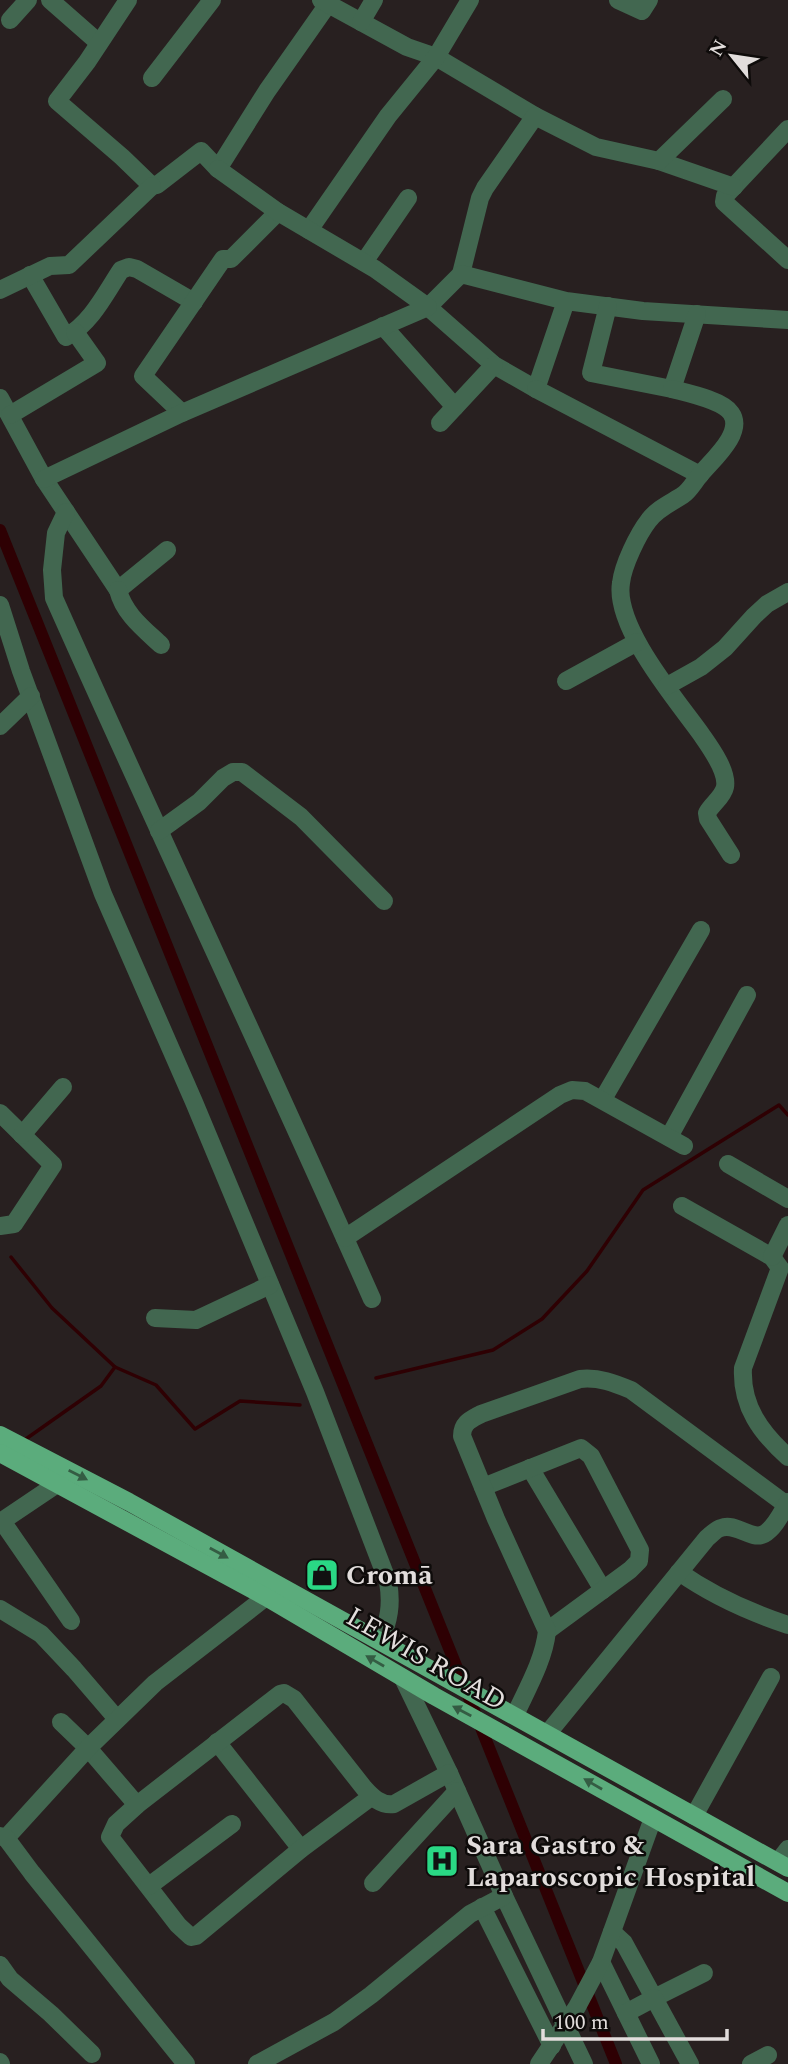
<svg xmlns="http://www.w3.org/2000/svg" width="788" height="2064" viewBox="0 0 788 2064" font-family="Spectral,serif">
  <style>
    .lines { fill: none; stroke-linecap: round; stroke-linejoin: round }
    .stream { stroke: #2e0003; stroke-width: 3.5 }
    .canal { stroke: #2e0003; stroke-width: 12 }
    .minor { stroke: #426750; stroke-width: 18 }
    .major { stroke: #5bac7c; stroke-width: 18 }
    .oneway { fill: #345c43 }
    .labels { text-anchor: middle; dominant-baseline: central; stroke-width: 5; stroke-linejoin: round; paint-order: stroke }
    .poi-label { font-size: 28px; font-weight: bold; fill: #e2dddc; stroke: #0e0b0a; text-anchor: start }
    .street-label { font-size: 28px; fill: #e2dddc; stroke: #0e0b0a }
  </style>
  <rect width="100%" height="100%" fill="#282020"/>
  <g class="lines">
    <!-- stream -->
    <g class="stream">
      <path d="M11,1257L52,1308L115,1367"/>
      <path d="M376,1378L493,1350L542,1319L587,1271L643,1190L779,1105L788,1115"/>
      <path d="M23,1441L101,1386L115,1367L156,1385L195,1429L240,1401L300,1405"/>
    </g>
    <!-- canal -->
    <path class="canal" d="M0,530L616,2064"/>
    <!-- minor -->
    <g class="minor">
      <path d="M50,0L99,43"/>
      <path d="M128,0L87,62L57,101L122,157L152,186L157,185L201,151L218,169L267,91L328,4"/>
      <path d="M321,0L407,47L436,57L535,116"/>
      <path d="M618,0L642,11L649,0"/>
      <path d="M10,20L28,0"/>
      <path d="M361,22L374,0"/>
      <path d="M152,78L212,0"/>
      <path d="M788,129L725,196L724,202L788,260"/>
      <path d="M659,161L734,187"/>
      <path d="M309,230L388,116L436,57L470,0"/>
      <path d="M364,262L408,198"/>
      <path d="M461,274L480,198L485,188L535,116L596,147L659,161L723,99"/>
      <path d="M30,275L66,337C92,322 105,294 121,270L129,267L137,269L194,302"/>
      <path d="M0,290L50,266L69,265L152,186"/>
      <path d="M566,301L536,389L494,365L428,307L461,274L566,301L643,311L788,320"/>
      <path d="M608,306L591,373L672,389L697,314"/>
      <path d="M383,326L455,407"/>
      <path d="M536,389L700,475"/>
      <path d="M672,389C687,393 722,400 731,413C745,433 711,461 700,475C694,482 690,490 683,495C671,503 658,508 649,520C638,534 623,565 621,583C614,627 676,699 701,734C710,747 728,771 725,787C723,797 712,804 707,813L708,819L731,855"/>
      <path d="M0,398L44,479L118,590L167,550"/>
      <path d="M182,413L143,376L223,259H231L278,212"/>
      <path d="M10,415L97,363L75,332"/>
      <path d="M440,423L494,365"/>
      <path d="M44,479L182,413L428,307L375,269L278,212L218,169"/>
      <path d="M66,512L56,533L52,570L54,598C158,832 268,1064 372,1299"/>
      <path d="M118,590C124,614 144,629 161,645"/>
      <path d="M0,605L21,671L103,894L194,1102L315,1392L388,1582C392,1604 389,1621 380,1641"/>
      <path d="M566,681L637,642"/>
      <path d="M667,686L701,667L725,648L754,616L767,604L788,592"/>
      <path d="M0,726L31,696"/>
      <path d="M159,831L199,802L223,778L233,772H242L301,817L384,901"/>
      <path d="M603,1099L701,930"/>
      <path d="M0,1113L53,1165L14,1224L0,1226"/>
      <path d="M22,1135L63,1087"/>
      <path d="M669,1137L747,995"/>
      <path d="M728,1164L788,1199"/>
      <path d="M682,1206L772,1257L780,1268L743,1368C741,1406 761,1433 788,1457"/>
      <path d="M345,1238L560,1095L572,1090L585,1091L684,1146"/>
      <path d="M772,1257L788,1225"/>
      <path d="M155,1318L196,1320L270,1285"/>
      <path d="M530,1468L603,1590"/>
      <path d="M57,1484L2,1521L71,1621"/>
      <path d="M483,1487L581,1448L591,1456L640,1550L639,1561L630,1570L547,1631"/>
      <path d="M679,1572C713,1596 749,1612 788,1625"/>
      <path d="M0,1609L41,1634L74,1669L117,1719"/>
      <path d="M403,1678L449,1773L504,1896L584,2064"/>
      <path d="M515,1715C527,1689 544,1660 547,1631L496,1519L462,1436C462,1423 470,1420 481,1414L580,1379C599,1377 614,1383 631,1390L788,1506"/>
      <path d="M61,1722L88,1748L137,1805"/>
      <path d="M548,1733L707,1538C711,1535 716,1529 721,1528C736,1522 751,1541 764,1534C775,1528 782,1512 788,1502"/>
      <path d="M217,1742L301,1849"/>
      <path d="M371,1797L301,1849L196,1936L191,1937L178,1925L110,1837L116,1824L137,1805L280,1694L284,1693L294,1699L364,1788C372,1797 381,1806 394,1804L449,1773"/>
      <path d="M694,1816L771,1677"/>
      <path d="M0,1836L6,1838L88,1748L155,1683L266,1597L273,1587"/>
      <path d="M6,1838L32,1873L186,2064"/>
      <path d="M778,1862L788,1849"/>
      <path d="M373,1883L457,1791"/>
      <path d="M149,1886L232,1824"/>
      <path d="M482,1907L552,2046"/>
      <path d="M612,1932L624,1943L654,1998L704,1973"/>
      <path d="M601,1962L651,2064"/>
      <path d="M0,1965L10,1979L51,2014L92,2054"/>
      <path d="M626,2013L654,1998L690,2064"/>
      <path d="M0,2062L1,2064"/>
      <path d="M257,2064L334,2022L371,1995L470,1914L504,1896"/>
      <path d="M539,2064L577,2007L601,1962L653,1818"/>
      <path d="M751,2064L768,2055"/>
    </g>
    <!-- major -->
    <g class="major">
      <path d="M0,1435L129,1502L788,1868"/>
      <path d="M0,1453L266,1597L434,1696L788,1893"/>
    </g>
  </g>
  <!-- one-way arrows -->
  <defs><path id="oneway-solid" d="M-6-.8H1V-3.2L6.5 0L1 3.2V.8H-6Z" transform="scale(1.75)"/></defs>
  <g class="oneway">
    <use href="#oneway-solid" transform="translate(78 1475) rotate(27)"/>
    <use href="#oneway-solid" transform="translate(219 1553) rotate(29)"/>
    <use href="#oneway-solid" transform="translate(375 1661) rotate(-150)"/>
    <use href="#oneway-solid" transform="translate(462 1711) rotate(-152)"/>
    <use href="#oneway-solid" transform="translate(593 1784) rotate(-150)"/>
  </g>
  <!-- icons -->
  <defs>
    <symbol id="shop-square" viewBox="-11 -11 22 22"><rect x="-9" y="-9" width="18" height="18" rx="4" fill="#2ad885" stroke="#0e0b0a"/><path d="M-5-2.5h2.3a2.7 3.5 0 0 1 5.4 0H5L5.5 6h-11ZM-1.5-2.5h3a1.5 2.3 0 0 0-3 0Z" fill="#111"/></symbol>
    <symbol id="hospital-square" viewBox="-11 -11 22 22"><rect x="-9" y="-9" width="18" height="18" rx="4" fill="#2ad885" stroke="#0e0b0a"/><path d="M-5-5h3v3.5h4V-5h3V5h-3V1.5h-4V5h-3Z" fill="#111"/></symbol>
  </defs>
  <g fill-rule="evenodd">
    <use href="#shop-square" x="303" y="1556" width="38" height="38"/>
    <use href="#hospital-square" x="423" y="1842" width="38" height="38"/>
  </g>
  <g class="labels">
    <!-- poi labels -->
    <g class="poi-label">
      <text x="346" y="1575">Cromā</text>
      <text x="466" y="1845">Sara Gastro &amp;<tspan x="466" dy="32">Laparoscopic Hospital</tspan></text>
    </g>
    <!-- street labels -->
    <g class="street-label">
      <text transform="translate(426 1659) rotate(30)">LEWIS ROAD</text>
    </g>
  </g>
  <!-- north arrow -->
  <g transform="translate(732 56) rotate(300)" stroke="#0e0b0a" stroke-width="5" paint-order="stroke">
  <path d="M0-5L12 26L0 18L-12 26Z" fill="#e2dddc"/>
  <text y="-10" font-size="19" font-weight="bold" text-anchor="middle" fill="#e2dddc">N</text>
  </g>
  <!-- scale -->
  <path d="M543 2029v10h184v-10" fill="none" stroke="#e2dddc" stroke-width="3.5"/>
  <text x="554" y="2029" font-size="21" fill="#e2dddc" stroke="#0e0b0a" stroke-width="5" paint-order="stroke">100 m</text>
</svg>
